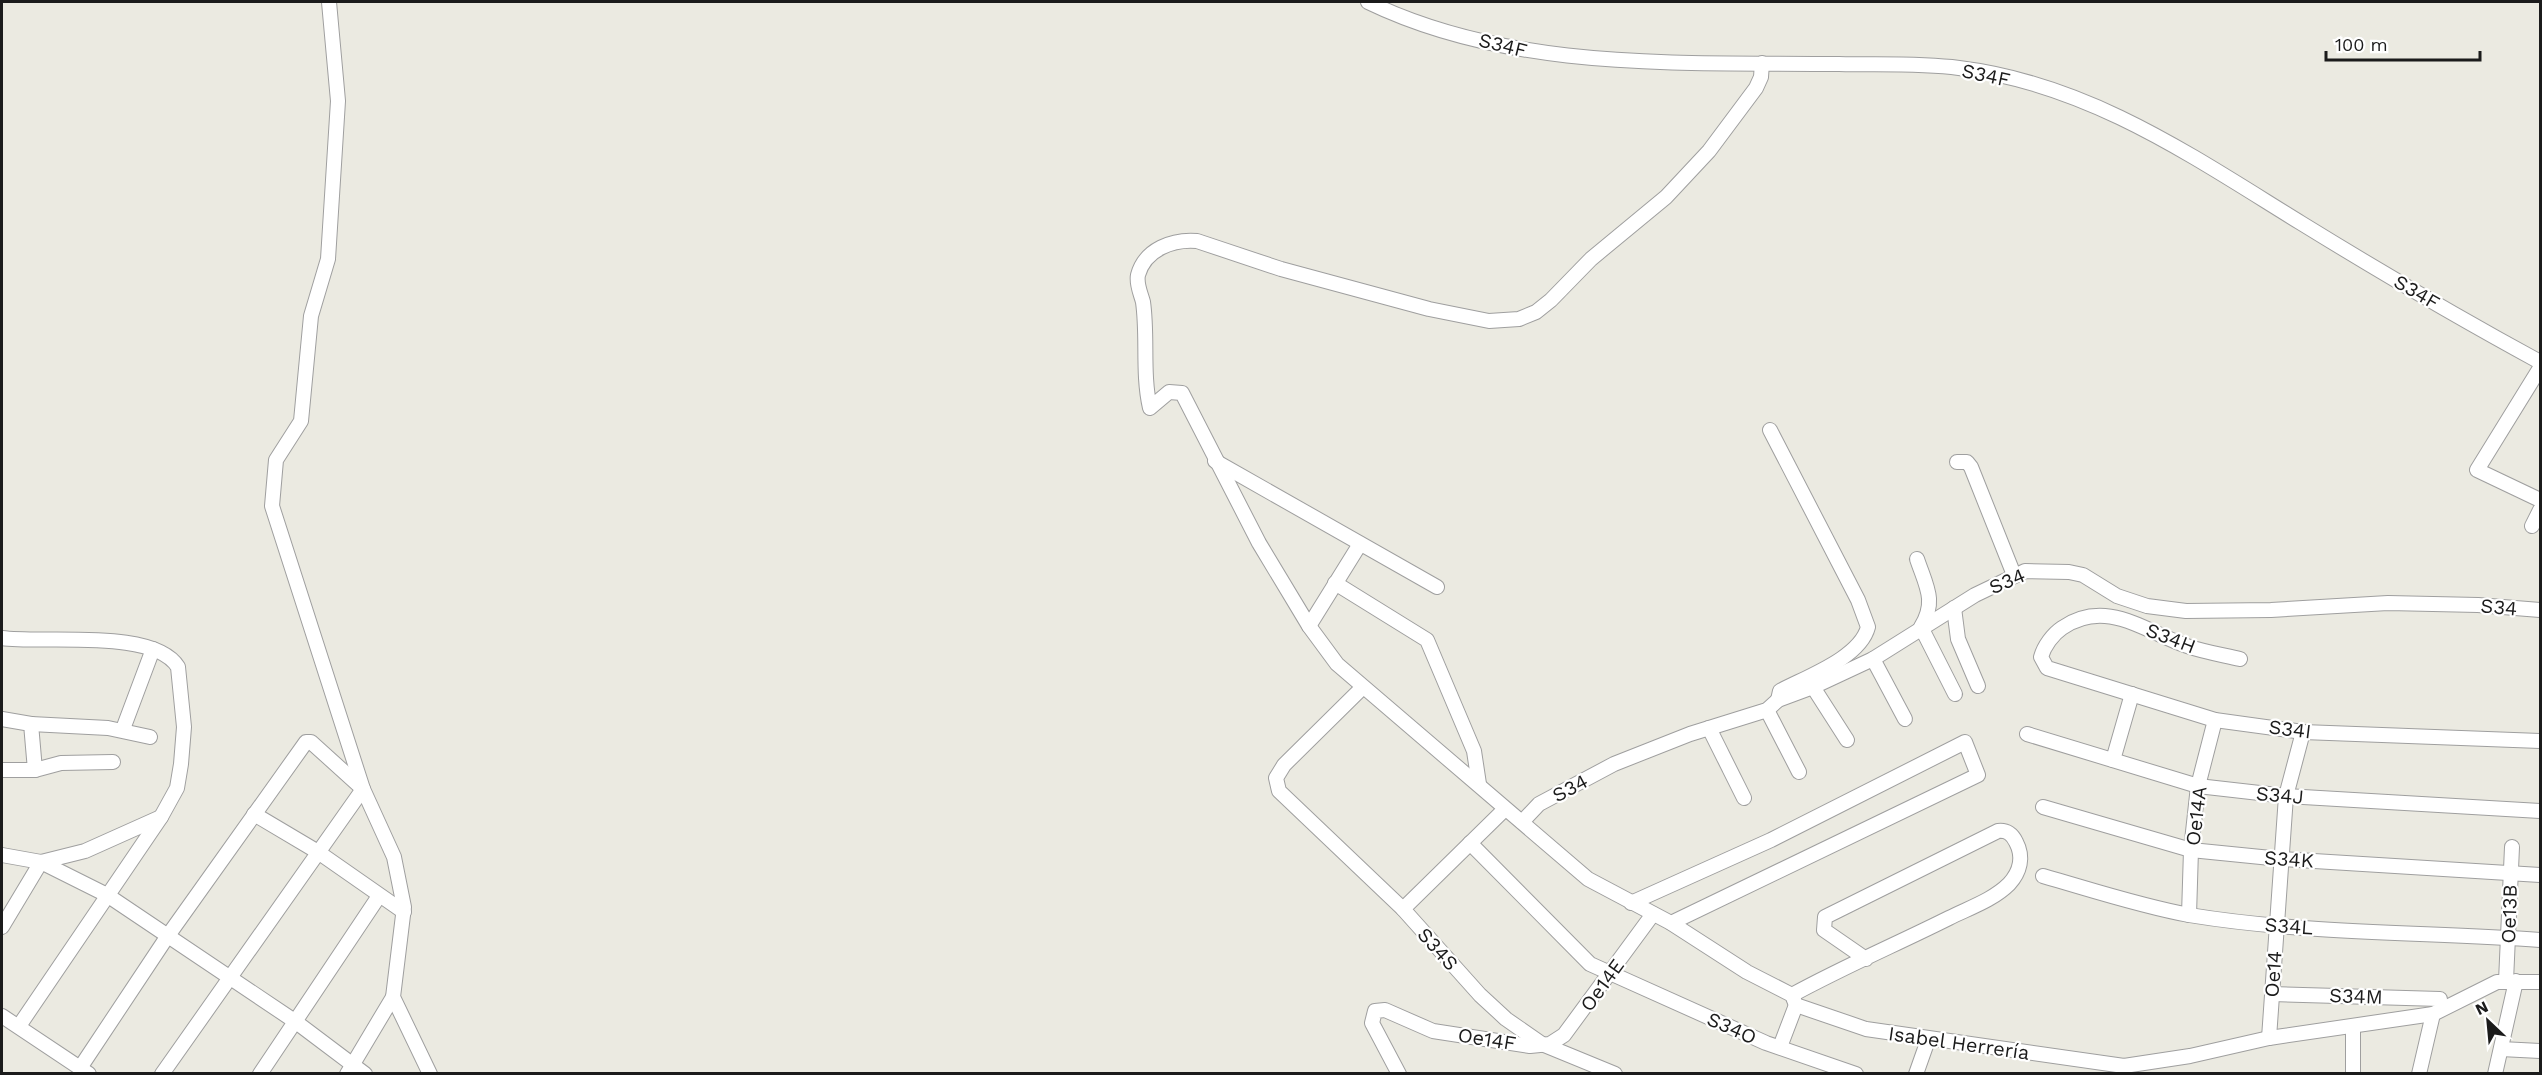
<svg xmlns="http://www.w3.org/2000/svg" width="2542" height="1075" viewBox="0 0 2542 1075" font-family="'Work Sans',sans-serif">
  <style>
    .lines { fill: none; stroke-linecap: round; stroke-linejoin: round }
    .minor-casing { stroke: #9f9f9f; stroke-width: 16 }
    .minor { stroke: #fff; stroke-width: 14 }
    .labels { text-anchor: middle; dominant-baseline: central; stroke-width: 4.5; stroke-linejoin: round; paint-order: stroke }
    .street-label { font-size: 20px; fill: #1b1b1b; stroke: #fff }
  </style>
  <rect width="100%" height="100%" fill="#ebeae1"/>
  <g class="lines">
    <defs>
      <g id="minor">
        <path d="M1368,2C1513,72 1681,62 1839,64C1878,65 1920,63 1959,68C2089,84 2192,156 2301,223C2379,271 2459,318 2540,362"/>
        <path d="M1762,63L1761,77L1756,88L1709,151L1666,197L1591,259L1551,300L1536,312L1519,319L1489,321L1429,309L1281,269L1197,241C1173,239 1145,249 1138,275C1136,284 1141,294 1143,302C1148,337 1142,373 1150,408L1169,392L1182,393L1259,543L1309,626L1337,664L1588,879L1671,923L1747,972L1792,995L1796,1005L1866,1029L2124,1066L2190,1056L2269,1038L2433,1014L2497,982H2540"/>
        <path d="M2540,368L2477,470L2540,500"/>
        <path d="M1770,430L1858,600L1868,627C1860,658 1806,677 1780,691L1778,700"/>
        <path d="M1215,461L1437,587"/>
        <path d="M1957,462H1967L1971,467L2014,575"/>
        <path d="M2532,526L2540,510"/>
        <path d="M1917,559C1926,586 1937,601 1921,627L1955,694"/>
        <path d="M1335,583L1427,640L1474,751L1479,784"/>
        <path d="M1954,608L1958,639L1978,686"/>
        <path d="M1309,626L1360,544"/>
        <path d="M2,638C43,644 154,628 178,667L184,727L181,764L177,788L161,817L19,1026"/>
        <path d="M1873,659L1905,719"/>
        <path d="M2240,659C2223,655 2204,652 2187,646C2144,631 2106,598 2062,628C2053,634 2044,646 2041,657L2047,668L2215,720L2303,732L2540,741"/>
        <path d="M1813,687L1847,740"/>
        <path d="M1362,688L1284,765L1276,778L1279,791L1403,909L1480,995L1506,1019L1542,1044L1615,1074"/>
        <path d="M1767,710L1799,772"/>
        <path d="M2,719L31,724L35,770"/>
        <path d="M31,724L108,728L150,737"/>
        <path d="M1709,728L1744,798"/>
        <path d="M123,729L153,649"/>
        <path d="M2027,734L2198,786L2286,796L2540,811"/>
        <path d="M2113,760L2132,694"/>
        <path d="M2,770H35L61,763L113,762"/>
        <path d="M2043,807L2191,850L2281,859L2540,875"/>
        <path d="M254,814L318,852L404,912"/>
        <path d="M1522,822L1539,804L1614,764L1690,734L1767,710L1778,700L1813,687L1873,659L1975,595L2025,571L2069,572L2083,575L2117,596L2147,606L2186,611L2271,610L2388,603L2478,605L2540,610"/>
        <path d="M1470,843L1590,964L1766,1043L1856,1074"/>
        <path d="M2,855L41,862L107,895L296,1022L365,1074"/>
        <path d="M2043,876C2092,890 2140,906 2189,915C2305,934 2424,932 2540,940"/>
        <path d="M1631,903L1771,840L1965,742L1978,775L1671,923"/>
        <path d="M1403,909L1505,809"/>
        <path d="M2189,915L2191,850L2198,786L2215,720"/>
        <path d="M2,927L41,862L85,851L161,817"/>
        <path d="M2506,981L2512,847"/>
        <path d="M2272,994L2440,999"/>
        <path d="M1792,995C1843,967 1897,944 1949,918C1969,908 1993,900 2009,884C2020,872 2024,857 2016,842C2012,834 2007,830 1998,831L1825,917L1824,930L1866,959"/>
        <path d="M2,1016L89,1074"/>
        <path d="M2269,1038L2286,796L2303,732"/>
        <path d="M1780,1047L1796,1005"/>
        <path d="M2501,1049L2540,1051"/>
        <path d="M80,1068L167,937L306,742H311L363,789L394,857L404,907L393,997L430,1074"/>
        <path d="M162,1074L363,789L272,506L276,460L301,421L311,316L328,259L338,101L329,2"/>
        <path d="M260,1074L379,896"/>
        <path d="M347,1074L393,997"/>
        <path d="M1399,1074L1372,1023L1375,1011L1385,1010L1433,1031L1530,1046L1550,1044L1564,1035L1653,914"/>
        <path d="M1916,1074L1928,1040"/>
        <path d="M2353,1074V1028"/>
        <path d="M2419,1074L2433,1014"/>
        <path d="M2495,1074L2516,981"/>
      </g>
    </defs>
    <!-- minor casing -->
    <use href="#minor" class="minor-casing"/>
    <!-- minor -->
    <use href="#minor" class="minor"/>
  </g>
  <g class="labels">
    <!-- street labels -->
    <g class="street-label">
      <text transform="translate(1503 45) rotate(14)">S34F</text>
      <text transform="translate(1986 75) rotate(12)">S34F</text>
      <text transform="translate(2417 292) rotate(30)">S34F</text>
      <text transform="translate(2007 581) rotate(-23)">S34</text>
      <text transform="translate(2499 607) rotate(5)">S34</text>
      <text transform="translate(2171 638) rotate(21)">S34H</text>
      <text transform="translate(2290 729) rotate(7)">S34I</text>
      <text transform="translate(1570 788) rotate(-28)">S34</text>
      <text transform="translate(2280 795) rotate(5)">S34J</text>
      <text transform="translate(2196 816) rotate(-83)">Oe14A</text>
      <text transform="translate(2289 859) rotate(4)">S34K</text>
      <text transform="translate(2509 914) rotate(-88)">Oe13B</text>
      <text transform="translate(2289 926) rotate(4)">S34L</text>
      <text transform="translate(1438 949) rotate(48)">S34S</text>
      <text transform="translate(2273 974) rotate(-86)">Oe14</text>
      <text transform="translate(1602 985) rotate(-54)">Oe14E</text>
      <text transform="translate(2356 996) rotate(2)">S34M</text>
      <text transform="translate(1732 1028) rotate(24)">S34O</text>
      <text transform="translate(1487 1039) rotate(9)">Oe14F</text>
      <text transform="translate(1959 1043) rotate(8)">Isabel Herrería</text>
    </g>
  </g>
  <!-- border -->
  <rect width="2542" height="1075" fill="none" stroke="#1b1b1b" stroke-width="6"/>
  <!-- north arrow -->
  <g transform="translate(2488 1021) rotate(334)" stroke="#ffffff" stroke-width="4.5" paint-order="stroke">
  <path d="M0-4.5L10 22L0 15L-10 22Z" fill="#1b1b1b"/>
  <text y="-9" font-size="16" font-weight="bold" text-anchor="middle" fill="#1b1b1b">N</text>
  </g>
  <!-- scale -->
  <path d="M2326 51v9h154v-9" fill="none" stroke="#1b1b1b" stroke-width="3"/>
  <text x="2335" y="51" font-size="18" fill="#1b1b1b" stroke="#ffffff" stroke-width="4.5" paint-order="stroke">100 m</text>
</svg>
